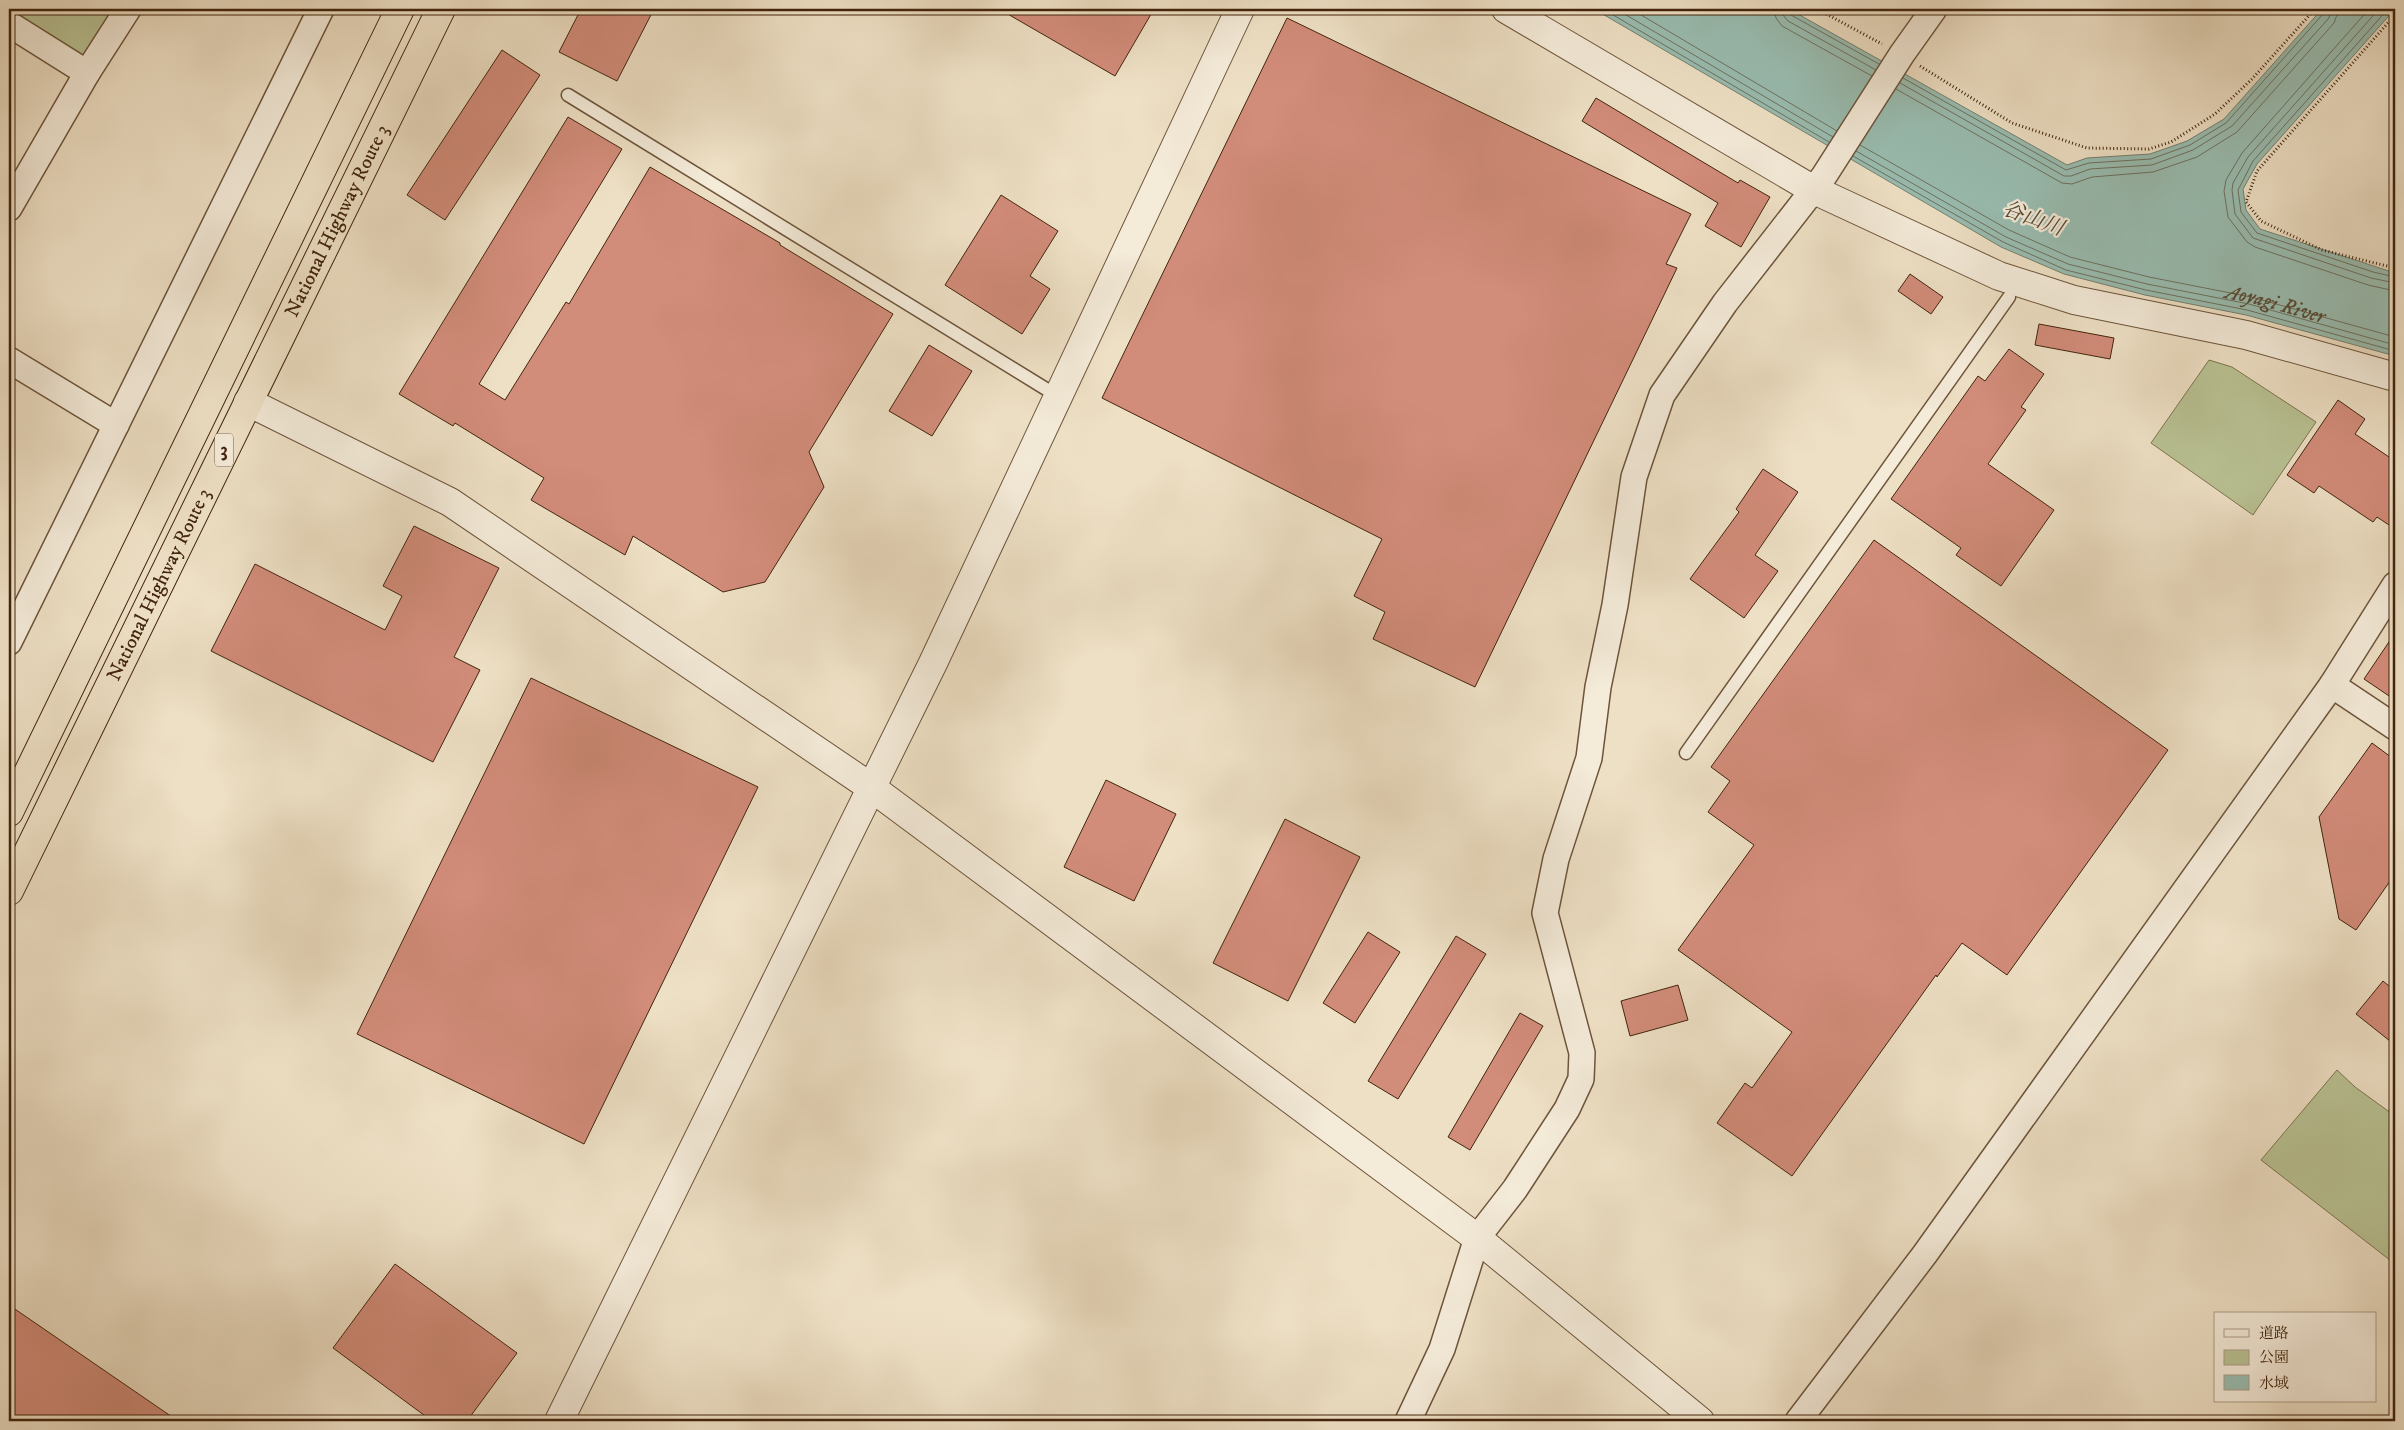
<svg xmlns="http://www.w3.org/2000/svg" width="2404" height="1430" viewBox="0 0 2404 1430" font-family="'IM FELL DW Pica','Noto Serif JP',serif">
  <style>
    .green { fill: #b9c294; stroke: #7e7450 }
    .water { fill: #99bdb1; stroke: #76806f }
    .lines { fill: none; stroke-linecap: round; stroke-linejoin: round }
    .shore { stroke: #6e715f; stroke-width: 1 }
    .building { fill: #d28c7a; stroke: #42250d }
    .service-casing { stroke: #6d543b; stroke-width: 15 }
    .minor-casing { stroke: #6d543b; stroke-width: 28 }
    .tertiary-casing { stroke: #6d543b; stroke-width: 30 }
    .trunk-casing { stroke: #42250d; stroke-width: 30 }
    .path { stroke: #42250d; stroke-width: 3; stroke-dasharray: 1 2.5; stroke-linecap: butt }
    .service { stroke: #f4ebd9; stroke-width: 12 }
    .minor { stroke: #f4ebd9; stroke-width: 25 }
    .tertiary { stroke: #f4ebd9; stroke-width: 28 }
    .trunk { stroke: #eee0c5; stroke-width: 28 }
    .labels { text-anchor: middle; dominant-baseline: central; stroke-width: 4.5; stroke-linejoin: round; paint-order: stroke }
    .shield { fill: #f4ebd9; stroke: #77604a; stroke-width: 1 }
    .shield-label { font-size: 19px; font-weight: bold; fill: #42250d }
    .street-label { font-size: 20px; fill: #42250d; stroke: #f4ebd9 }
    .water-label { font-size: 21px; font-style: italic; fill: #584b36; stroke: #f4ebd9 }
  </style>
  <rect width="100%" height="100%" fill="#eee0c5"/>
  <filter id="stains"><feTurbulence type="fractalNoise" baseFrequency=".004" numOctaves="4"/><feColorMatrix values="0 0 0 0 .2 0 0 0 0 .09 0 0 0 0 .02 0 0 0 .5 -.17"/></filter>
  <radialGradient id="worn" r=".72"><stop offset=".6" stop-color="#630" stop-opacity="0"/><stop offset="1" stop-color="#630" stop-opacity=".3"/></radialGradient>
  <!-- green -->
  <g class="green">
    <path d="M9,9H117L88,52L79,56L9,13Z"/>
    <path d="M2209,360L2232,367L2316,422L2253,515L2151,443Z"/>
    <path d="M2337,1070L2355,1087L2395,1116V1264L2261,1160Z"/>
  </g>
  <!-- water -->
  <path class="water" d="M1594,9H1789L2067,165L2087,158L2150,154L2187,141L2224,119L2322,9H2395L2257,164L2243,189L2246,210L2260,229L2395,273V356L2246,315L2145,295L2064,274L2001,247Z"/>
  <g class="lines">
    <!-- shore -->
    <g class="shore">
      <path d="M1603,9L1829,142"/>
      <path d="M1616,9L1833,137"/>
      <path d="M1631,9L1837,131"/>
      <path d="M1774,9L1776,18L1782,26L1872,76"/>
      <path d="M1782,9L1783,15L1788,21L1876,70"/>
      <path d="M1788,9L1791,15L1879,64"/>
      <path d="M2369,9L2242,153L2226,180L2224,191L2228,217L2247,242L2255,247L2368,285L2395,291"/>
      <path d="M2379,9L2248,157L2233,183L2232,190L2235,214L2253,238L2371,278L2395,283"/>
      <path d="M2388,9L2253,161L2238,190L2241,212L2257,233L2373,272L2395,277"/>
      <path d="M1903,78L2066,170L2089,163L2151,159L2190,145L2226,123L2323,14L2325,9"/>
      <path d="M1900,83L2064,176H2071L2090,169L2152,165L2193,150L2232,126L2329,18L2331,9"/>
      <path d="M1896,89L2062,183L2072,184L2092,177L2153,172L2197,157L2237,132L2334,23L2339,9"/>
      <path id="s1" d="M1860,145L2009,230L2070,257L2149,277L2251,297L2395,337"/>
      <path d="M1856,151L2006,237L2068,264L2147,284L2249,304L2395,345"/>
      <path d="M1853,156L2003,242L2066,270L2146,290L2247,310L2395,351"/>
    </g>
  </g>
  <!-- building -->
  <g class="building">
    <path d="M581,9H654L617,81L559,52Z"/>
    <path d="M999,9H1154L1115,76Z"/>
    <path d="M1287,18L1691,214L1666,264L1677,268L1475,687L1373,639L1385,612L1354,596L1382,539L1102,398Z"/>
    <path d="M502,50L540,75L445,220L407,195Z"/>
    <path d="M1596,98L1738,183L1740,180L1770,197L1741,247L1705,226L1718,203L1582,121Z"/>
    <path d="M568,117L622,149L479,384L505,400L566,302L569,304L650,167L780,243V245L893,314L809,452L824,487L765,582L723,592L633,536L625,555L531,500L544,478L455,423L453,426L399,394Z"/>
    <path d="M1001,195L1058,231L1030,276L1050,289L1022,334L945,285Z"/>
    <path d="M1910,274L1943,297L1931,314L1898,291Z"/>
    <path d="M2039,324L2114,338L2110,359L2035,345Z"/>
    <path d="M929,345L972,371L932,436L889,411Z"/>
    <path d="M2009,349L2044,374L2021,407L2026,410L1988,464L2054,510L2001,586L1956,555L1961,548L1891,499L1978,376L1985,381Z"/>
    <path d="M2338,400L2365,419L2355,434L2395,461V529L2377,517L2373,522L2319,486L2314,493L2287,475Z"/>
    <path d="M1763,469L1798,492L1755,555L1778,571L1744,618L1690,579L1739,512L1736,509Z"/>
    <path d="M414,526L499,568L454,657L480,670L433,762L211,651L255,564L385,630L402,596L383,586Z"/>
    <path d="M1874,540L2168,750L2007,975L1962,943L1937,977L1936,975L1792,1176L1717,1123L1745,1083L1752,1088L1792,1032L1678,950L1754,845L1708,812L1730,781L1711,767Z"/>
    <path d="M2395,633V700L2364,679Z"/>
    <path d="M531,678L758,787L584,1144L357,1034Z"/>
    <path d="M2372,743L2395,760V874L2356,930L2339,919L2319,817Z"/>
    <path d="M1106,780L1176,814L1134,901L1064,867Z"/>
    <path d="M1285,819L1360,857L1288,1001L1213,963Z"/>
    <path d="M1368,932L1400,952L1355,1023L1323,1003Z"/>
    <path d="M1456,936L1486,954L1398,1099L1368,1081Z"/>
    <path d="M2383,981L2395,991V1045L2356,1014Z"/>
    <path d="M1678,985L1688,1020L1630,1036L1621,1001Z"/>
    <path d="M1520,1013L1543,1026L1470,1150L1448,1137Z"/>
    <path d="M395,1264L517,1353L467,1421H432L333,1348Z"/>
    <path d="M9,1305L178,1421H9Z"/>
  </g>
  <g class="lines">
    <defs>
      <g id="service">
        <path d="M568,95L1059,397"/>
        <path d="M1686,753L2009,297"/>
      </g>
      <g id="minor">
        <path d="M9,24L87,73"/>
        <path d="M9,208L87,73L128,9"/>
        <path d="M9,360L116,425"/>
        <path d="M9,642L321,9"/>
        <path d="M2332,685L2395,727"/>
        <path d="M1408,1421L1442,1349L1477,1238L1515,1189L1567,1109L1581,1079L1582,1053L1545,913L1556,859L1589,758L1598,687L1615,605L1634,477L1662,395L1725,303L1824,176L1902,54L1934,9"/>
        <path d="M1798,1421L1925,1254L2332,685L2395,585"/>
      </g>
      <g id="tertiary">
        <path d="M1506,9L1812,189L1999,276L2074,300L2246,335L2395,377"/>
        <path d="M248,402L450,502L872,788L1477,1238L1700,1421"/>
        <path d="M559,1421L933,663L1240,9"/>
      </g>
      <g id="trunk">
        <path d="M9,812L400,9"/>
        <path id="s2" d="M9,891L441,9"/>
      </g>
    </defs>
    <!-- service casing -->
    <use href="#service" class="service-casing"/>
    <!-- minor casing -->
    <use href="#minor" class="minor-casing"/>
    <!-- tertiary casing -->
    <use href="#tertiary" class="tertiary-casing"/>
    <!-- trunk casing -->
    <use href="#trunk" class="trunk-casing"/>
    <!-- path -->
    <g class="path">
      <path d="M1817,9L1882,44"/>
      <path d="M2395,15L2257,171L2246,202L2261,221L2322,250L2395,268"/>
      <path d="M1920,66L2012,123L2087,148L2149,149L2171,142L2215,114L2252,79L2315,9"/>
    </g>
    <!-- service -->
    <use href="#service" class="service"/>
    <!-- minor -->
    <use href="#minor" class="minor"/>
    <!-- tertiary -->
    <use href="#tertiary" class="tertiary"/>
    <!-- trunk -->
    <use href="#trunk" class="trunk"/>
  </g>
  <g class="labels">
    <!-- shield labels -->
    <rect class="shield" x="215" y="433.5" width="18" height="33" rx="4"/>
    <g class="shield-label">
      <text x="224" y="450">3</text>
    </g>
    <!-- street labels -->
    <g class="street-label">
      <text stroke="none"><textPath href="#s2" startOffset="746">National Highway Route 3</textPath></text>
      <text stroke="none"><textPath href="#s2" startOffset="341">National Highway Route 3</textPath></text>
    </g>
    <!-- water labels -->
    <g class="water-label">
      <text transform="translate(2033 219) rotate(20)">谷山川</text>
      <text stroke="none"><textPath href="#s1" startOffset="449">Aoyagi River</textPath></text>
    </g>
  </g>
  <!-- margin -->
  <rect width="2404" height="1430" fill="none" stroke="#eee0c5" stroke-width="30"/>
  <rect x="10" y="10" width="2384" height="1410" fill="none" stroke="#42250d" stroke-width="2.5"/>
  <rect x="15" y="15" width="2374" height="1400" fill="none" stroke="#42250d"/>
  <!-- legend -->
  <rect x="2214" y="1312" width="162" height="90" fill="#f4ebd9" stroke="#ad9c87"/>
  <rect x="2224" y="1329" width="25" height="8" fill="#f4ebd9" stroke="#ad9c87"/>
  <text x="2259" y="1338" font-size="15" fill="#42250d">道路</text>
  <rect x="2224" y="1350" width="25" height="15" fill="#b9c294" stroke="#ad9c87"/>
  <text x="2259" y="1362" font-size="15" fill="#42250d">公園</text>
  <rect x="2224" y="1375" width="25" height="15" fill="#99bdb1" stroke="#ad9c87"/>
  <text x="2259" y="1388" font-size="15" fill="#42250d">水域</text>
  <rect width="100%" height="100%" filter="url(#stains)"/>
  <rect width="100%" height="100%" fill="url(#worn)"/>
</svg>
